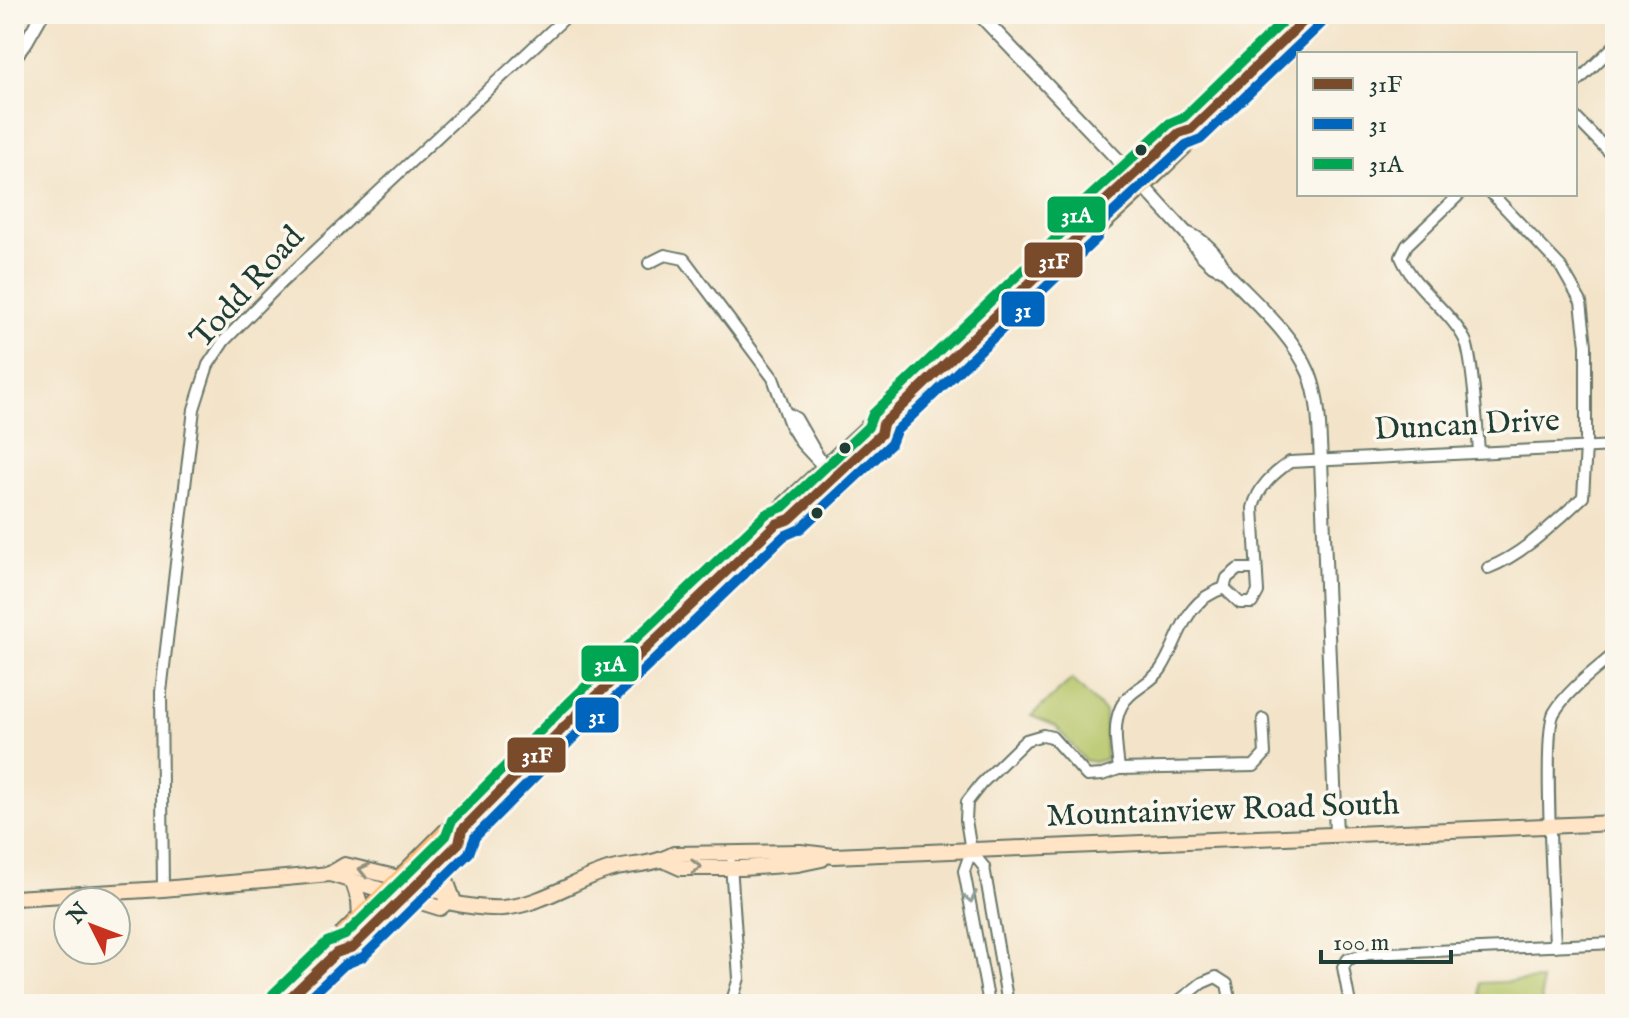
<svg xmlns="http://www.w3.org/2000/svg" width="1629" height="1018" viewBox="0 0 1629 1018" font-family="'IM FELL English',serif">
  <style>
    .green { fill: #b5c568; stroke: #6a814e; stroke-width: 2 }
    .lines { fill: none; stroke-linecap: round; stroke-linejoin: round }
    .minor-casing { stroke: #697768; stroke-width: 14 }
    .tertiary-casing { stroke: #697768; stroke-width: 16 }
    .secondary-casing { stroke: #697768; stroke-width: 18 }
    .primary-casing { stroke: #697768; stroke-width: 20 }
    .minor { stroke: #fff; stroke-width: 10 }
    .tertiary { stroke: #fff; stroke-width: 12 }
    .secondary { stroke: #ffe4c6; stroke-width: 14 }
    .primary { stroke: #febc70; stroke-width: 16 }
    .bus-1-casing { stroke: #fbf7ec; stroke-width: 16 }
    .bus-2-casing { stroke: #fbf7ec; stroke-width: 16 }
    .bus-3-casing { stroke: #fbf7ec; stroke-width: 16 }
    .bus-1 { stroke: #7a4b2a; stroke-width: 10 }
    .bus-2 { stroke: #0065bd; stroke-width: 10 }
    .bus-3 { stroke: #00a651; stroke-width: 10 }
    .oneway { stroke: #8f907d }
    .oneway2 { stroke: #8f9e9a }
    .bus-dot { fill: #1f3d34; stroke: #fbf7ec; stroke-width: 3 }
    .labels { text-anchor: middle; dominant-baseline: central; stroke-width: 7; stroke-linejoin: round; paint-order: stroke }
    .street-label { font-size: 32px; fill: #1f3d34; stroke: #fbf7ec }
    .line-badge { stroke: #fbf7ec; stroke-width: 3 }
    .badge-label { font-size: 22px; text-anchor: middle; font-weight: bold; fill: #fff }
  </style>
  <rect width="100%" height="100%" fill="#fbf7ec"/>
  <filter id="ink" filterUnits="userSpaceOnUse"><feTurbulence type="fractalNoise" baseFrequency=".0125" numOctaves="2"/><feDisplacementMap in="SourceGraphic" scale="16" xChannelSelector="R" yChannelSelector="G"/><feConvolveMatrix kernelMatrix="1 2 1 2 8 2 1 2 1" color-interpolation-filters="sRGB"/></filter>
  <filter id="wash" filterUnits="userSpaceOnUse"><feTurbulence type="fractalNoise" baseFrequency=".006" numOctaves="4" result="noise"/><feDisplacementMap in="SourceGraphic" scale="32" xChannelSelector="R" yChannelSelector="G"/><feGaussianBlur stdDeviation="1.8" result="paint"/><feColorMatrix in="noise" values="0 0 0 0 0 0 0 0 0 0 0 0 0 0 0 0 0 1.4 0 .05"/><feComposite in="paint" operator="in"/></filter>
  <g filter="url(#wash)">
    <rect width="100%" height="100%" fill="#f3e3c8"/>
    <!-- green -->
    <g class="green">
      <path d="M1072,679L1105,712L1106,759L1094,762L1084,760L1056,726L1031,716Z"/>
      <path d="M1541,980L1542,1004H1481L1480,983Z"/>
    </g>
  </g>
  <g filter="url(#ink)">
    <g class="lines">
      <defs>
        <g id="minor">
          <path d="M1575,84L1615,45"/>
          <path d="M1575,117L1615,158"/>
          <path d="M1460,194L1407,245L1401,257C1415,290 1449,309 1465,340C1473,357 1477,428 1479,451"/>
          <path d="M649,263L665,255L684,259L773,378L790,425L801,443L828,472"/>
          <path d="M787,413L796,418L822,463"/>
          <path d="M1488,568C1524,554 1554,523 1583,497L1586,447V345L1581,302L1561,267L1492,194"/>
          <path d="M1224,588L1240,603H1252L1258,592L1253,508C1258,487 1273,474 1290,462L1615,446"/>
          <path d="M1119,769C1117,750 1112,725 1121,707C1129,690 1151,684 1161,669C1181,638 1182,602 1224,588L1227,578L1238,569H1256"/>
          <path d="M971,851L984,867L1008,1004"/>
          <path d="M163,889L161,692L194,409L208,365L224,341L280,284L569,14"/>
          <path d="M1555,946C1554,909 1542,734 1554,713C1568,689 1595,671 1615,653"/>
          <path d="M731,1004L739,978L731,864"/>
          <path d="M989,1004L964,871L971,851L966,820L967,802L981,784L1026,740L1043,735L1052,737L1087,776L1102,775L1119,769L1254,766L1265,754L1263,719"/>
          <path d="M1175,1004L1202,983L1216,977L1227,984L1231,1004"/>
          <path d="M1350,1004L1343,967L1348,959L1369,954L1615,943"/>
        </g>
        <g id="tertiary">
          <path d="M979,14L1143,186L1186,233L1201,254L1213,265L1225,271C1254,302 1292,333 1309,373C1320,400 1319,431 1321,460L1336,834"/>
          <path d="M14,58L26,42L42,14"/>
          <path d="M1189,234C1205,241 1218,255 1225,271"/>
        </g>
        <g id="secondary">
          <path d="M442,859L444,875L453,899"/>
          <path d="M663,860L681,868H742L798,864L822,859"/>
          <path d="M330,874L440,908L447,902C466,906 484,909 503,908C540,905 573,881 608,870C630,864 654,865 674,854L800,852L834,856L1615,823"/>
          <path d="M353,882L359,900L360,917"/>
          <path d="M14,898L163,889L330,874L345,865L399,878L444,893L447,902"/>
        </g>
        <g id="primary">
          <path d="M1087,228L1099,226L1143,186L1187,143L1191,129"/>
          <path d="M776,524L781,509L871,425L883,424"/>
          <path d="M336,953L344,933L413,865L447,831L462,830"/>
          <path d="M283,1004L336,953L353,947L459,843L462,830L567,724L776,524L790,519L881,434L883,424L1087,228L1090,215L1179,133L1191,129L1311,14"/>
        </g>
      </defs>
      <!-- minor casing -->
      <use href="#minor" class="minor-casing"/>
      <!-- tertiary casing -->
      <use href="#tertiary" class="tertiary-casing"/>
      <!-- secondary casing -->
      <use href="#secondary" class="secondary-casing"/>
      <!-- primary casing -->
      <use href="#primary" class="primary-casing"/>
      <!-- minor -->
      <use href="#minor" class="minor"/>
      <!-- tertiary -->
      <use href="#tertiary" class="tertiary"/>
      <!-- secondary -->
      <use href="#secondary" class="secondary"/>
      <!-- primary -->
      <use href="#primary" class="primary"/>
      <defs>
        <path id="bus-1" d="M283,1004L336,953L353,947L459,843L462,830L567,724L776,524L790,519L881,434L883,424L1087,228L1090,215L1179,133L1191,129L1311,14"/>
        <path id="bus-2" d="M303,1004L344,965L363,957L469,853L475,837L577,734L784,536L800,529L891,444L896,431L1097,238L1103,222L1186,145L1201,139L1321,24"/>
        <path id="bus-3" d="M273,994L327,942L345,935L446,836L452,820L557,714L766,514L783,507L868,427L873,414L1074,221L1081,205L1170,123L1184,117L1291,14"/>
      </defs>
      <!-- bus-1 casing -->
      <use href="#bus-1" class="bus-1-casing"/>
      <!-- bus-2 casing -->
      <use href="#bus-2" class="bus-2-casing"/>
      <!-- bus-3 casing -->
      <use href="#bus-3" class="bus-3-casing"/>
      <!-- bus-1 -->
      <use href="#bus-1" class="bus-1"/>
      <!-- bus-2 -->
      <use href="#bus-2" class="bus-2"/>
      <!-- bus-3 -->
      <use href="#bus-3" class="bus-3"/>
    </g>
    <!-- one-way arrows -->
    <defs><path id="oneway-chevron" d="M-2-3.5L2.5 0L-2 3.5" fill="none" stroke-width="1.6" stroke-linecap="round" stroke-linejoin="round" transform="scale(2)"/></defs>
    <g class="oneway">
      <use href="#oneway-chevron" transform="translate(696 867) rotate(-1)"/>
      <use href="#oneway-chevron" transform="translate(364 870) rotate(-166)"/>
    </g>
    <use class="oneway2" href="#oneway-chevron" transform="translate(970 897) rotate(79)"/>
  </g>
  <!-- markers -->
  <g class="bus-dot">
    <circle cx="1141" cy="150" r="7"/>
    <circle cx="845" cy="448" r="7"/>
    <circle cx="817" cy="513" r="7"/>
  </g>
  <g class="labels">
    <!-- street labels -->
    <g class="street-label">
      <text transform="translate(248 288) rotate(-48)">Todd Road</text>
      <text transform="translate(1467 426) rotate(-3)">Duncan Drive</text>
      <text transform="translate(1223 811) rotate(-2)">Mountainview Road South</text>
    </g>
  </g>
  <g class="line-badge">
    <rect x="1046" y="195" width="61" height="39" rx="8" fill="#00a651"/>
    <rect x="1023" y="241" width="61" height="38" rx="8" fill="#7a4b2a"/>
    <rect x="1000" y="290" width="46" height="38" rx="8" fill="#0065bd"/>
    <rect x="580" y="644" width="60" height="39" rx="8" fill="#00a651"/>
    <rect x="574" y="696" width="46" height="38" rx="8" fill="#0065bd"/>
    <rect x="506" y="736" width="61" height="38" rx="8" fill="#7a4b2a"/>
  </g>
  <g class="badge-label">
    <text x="1077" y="222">31A</text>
    <text x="1054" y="268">31F</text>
    <text x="1023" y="317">31</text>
    <text x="610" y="671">31A</text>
    <text x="597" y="723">31</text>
    <text x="537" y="762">31F</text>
  </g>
  <!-- margin -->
  <rect width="1629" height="1018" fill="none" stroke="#fbf7ec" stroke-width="48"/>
  <!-- legend -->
  <rect x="1297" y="52" width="280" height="144" fill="#fbf7ec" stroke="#a3ada2" stroke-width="2"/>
  <rect x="1313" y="78" width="40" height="12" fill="#7a4b2a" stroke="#a3ada2" stroke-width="2"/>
  <text x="1369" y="92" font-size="24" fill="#1f3d34">31F</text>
  <rect x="1313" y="118" width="40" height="12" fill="#0065bd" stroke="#a3ada2" stroke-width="2"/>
  <text x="1369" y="132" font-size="24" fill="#1f3d34">31</text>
  <rect x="1313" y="158" width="40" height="12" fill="#00a651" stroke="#a3ada2" stroke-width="2"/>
  <text x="1369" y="172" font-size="24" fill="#1f3d34">31A</text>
  <!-- north arrow -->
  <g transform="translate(92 926) rotate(312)"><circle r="38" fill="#fbf7ec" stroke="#a3ada2" stroke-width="2"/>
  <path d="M0-6L14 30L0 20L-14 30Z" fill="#c8321e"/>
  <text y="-12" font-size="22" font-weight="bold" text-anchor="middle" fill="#1f3d34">N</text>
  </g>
  <!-- scale -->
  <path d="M1321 950v12h130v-12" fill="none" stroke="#1f3d34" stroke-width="4"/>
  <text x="1333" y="950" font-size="24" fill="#1f3d34" stroke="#fbf7ec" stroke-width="6" paint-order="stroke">100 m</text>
</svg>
